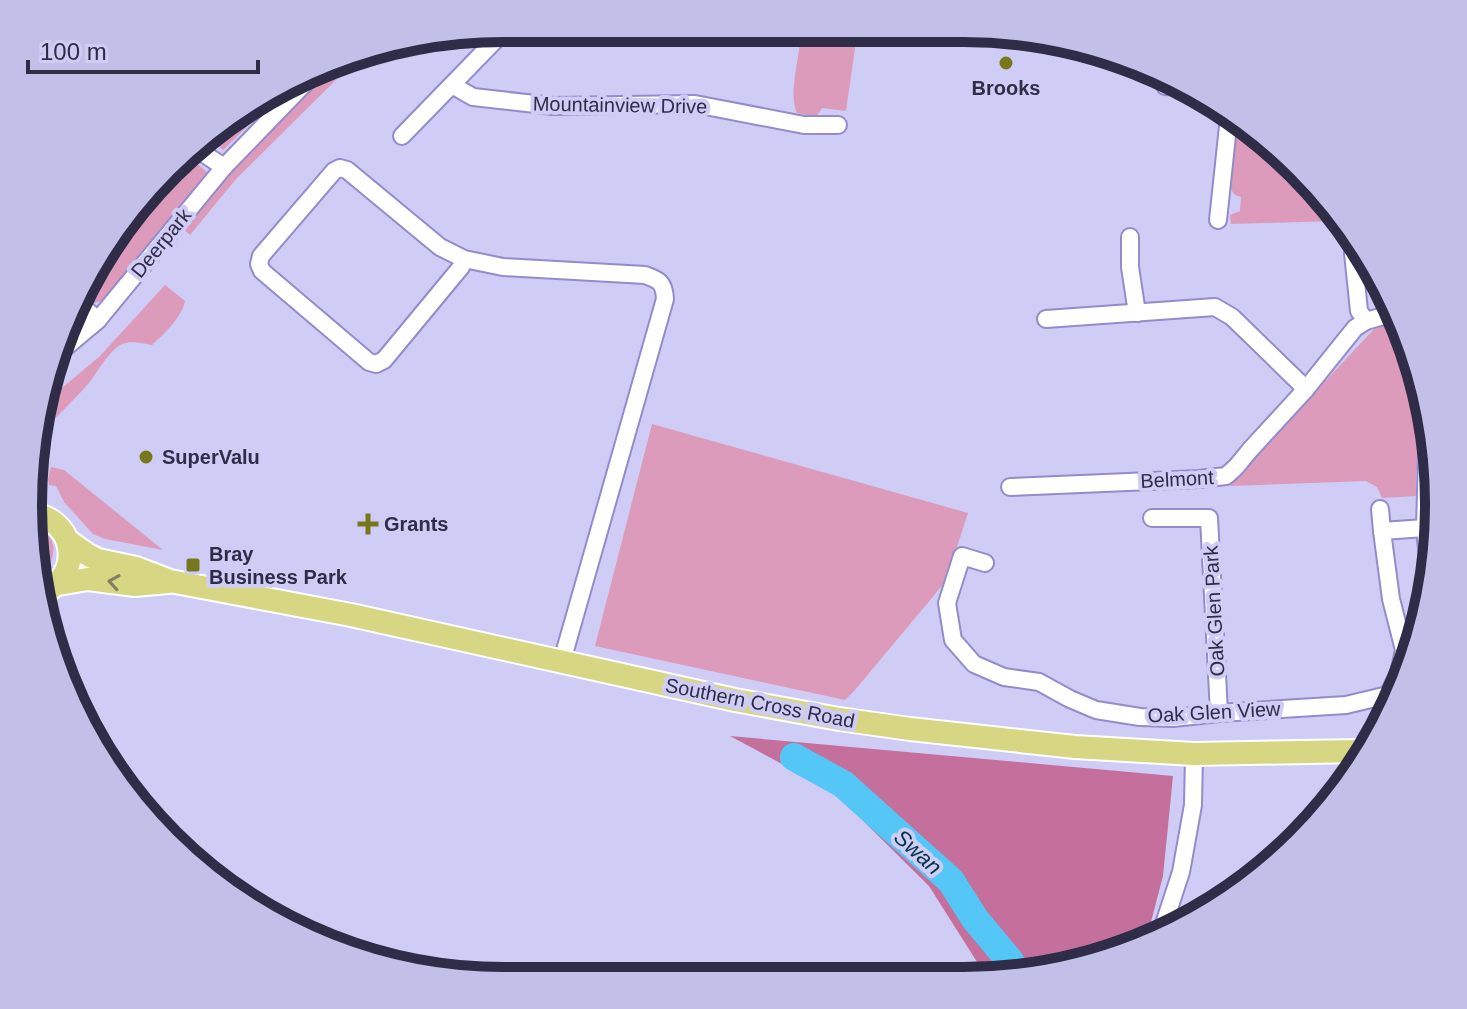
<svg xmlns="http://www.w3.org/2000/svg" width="1467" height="1009" viewBox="0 0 1467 1009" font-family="Helvetica,sans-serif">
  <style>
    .green { fill: #dd9bbc }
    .forest { fill: #c56f9d }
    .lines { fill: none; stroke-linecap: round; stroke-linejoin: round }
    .river { stroke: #55c7f6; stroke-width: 28 }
    .minor-casing { stroke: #928bcc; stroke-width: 20 }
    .major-casing { stroke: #fff; stroke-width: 26 }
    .minor { stroke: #fff; stroke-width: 16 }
    .major { stroke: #d7d682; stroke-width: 22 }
    .oneway { stroke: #838164 }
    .poi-dot { fill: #79771d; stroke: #cfccf6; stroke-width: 3 }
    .labels { text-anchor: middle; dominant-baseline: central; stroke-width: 8; stroke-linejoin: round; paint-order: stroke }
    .poi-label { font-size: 20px; font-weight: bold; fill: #2f2c47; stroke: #cfccf6; text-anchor: start }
    .street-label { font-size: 20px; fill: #2f2c47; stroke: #cfccf6 }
    .water-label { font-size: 22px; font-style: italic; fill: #003346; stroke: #cfccf6 }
    .rim { fill: none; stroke: #2f2c47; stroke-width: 10 }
  </style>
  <rect width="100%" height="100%" fill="#cfccf6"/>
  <!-- green -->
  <g class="green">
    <path d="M801,33L857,34L846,111L822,108L816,117L797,113C788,93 800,56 801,33Z"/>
    <path d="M364,52L236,179L190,235L183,229L248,153L319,83L329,68Z"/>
    <path d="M289,86L223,150L211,139L210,135L240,108Z"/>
    <path d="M1243,127L1300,168L1335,221L1231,224L1230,215L1240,211L1241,197C1235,195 1234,195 1231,189C1226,178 1235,140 1240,128Z"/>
    <path d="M187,155L208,173L104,300L92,304L80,297L146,191Z"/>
    <path d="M165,285L185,301C182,317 164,334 152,345C140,343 126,339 116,348C105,357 97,373 88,384C70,405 48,423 32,446L43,404L100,356Z"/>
    <path d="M1402,321L1426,442C1417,458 1414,477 1417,496L1382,498L1377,487L1366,481L1231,486V476L1245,467L1374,329L1385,323Z"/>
    <path d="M652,424L968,513L946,581L855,690L845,700L595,646Z"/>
    <path d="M51,467L64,470L163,550L105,539L93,534L64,502L56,486L49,485L48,479Z"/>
    <path d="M35,525C59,536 60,562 36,575Z"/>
  </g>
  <!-- forest -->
  <path class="forest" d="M730,736L1173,776L1163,876L1146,941L1055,972L984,973L929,886L834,792Z"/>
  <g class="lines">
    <!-- river -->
    <path class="river" d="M794,757L843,784L951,881L975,919L1010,961L1017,973"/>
    <defs>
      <g id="minor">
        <path d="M452,85L473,97L553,106L695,104L804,125H838"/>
        <path d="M1165,86L1187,87"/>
        <path d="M402,136L507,28"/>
        <path d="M195,148L224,167"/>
        <path d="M1218,220L1229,117"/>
        <path d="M1130,237V267L1137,313"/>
        <path d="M1353,253L1359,311L1366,321"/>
        <path d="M464,259L461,267L384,360L376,364L369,362L262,271L259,264L261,256L334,171L340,168L347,170L440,247L464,259L503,267L645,275C659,280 664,282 665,299L562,661"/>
        <path d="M77,302L98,320"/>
        <path d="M1046,319L1215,307L1232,317L1306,389"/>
        <path d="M55,356L98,320L224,167L313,75"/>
        <path d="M1010,487L1199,479L1226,476L1236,467L1250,450L1306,389L1355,328L1366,321L1380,317L1398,316"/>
        <path d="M1380,509L1382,531"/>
        <path d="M1152,518H1209L1219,713"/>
        <path d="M1428,560L1425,528L1427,456L1429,453"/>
        <path d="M985,563L962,556L947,603L953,640L974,664L1004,677L1039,682L1070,699L1096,710L1140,717L1173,718L1219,713L1346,705L1388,695L1399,674L1404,650L1391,599L1382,531L1425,528"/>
        <path d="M1160,936L1181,872L1193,805L1194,754"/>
      </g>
      <g id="major">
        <path d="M34,514C80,523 82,582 37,594"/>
        <path d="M68,541L88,555L98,560L136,568L170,581L351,615L735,700L839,719L910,729L1075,747L1194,754L1360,751"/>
        <path d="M58,584L88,579L135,585L168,582"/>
      </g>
    </defs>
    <!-- minor casing -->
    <use href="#minor" class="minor-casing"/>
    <!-- major casing -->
    <use href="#major" class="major-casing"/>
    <!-- minor -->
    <use href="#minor" class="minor"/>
    <!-- major -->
    <use href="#major" class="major"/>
  </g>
  <!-- one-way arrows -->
  <defs><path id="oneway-chevron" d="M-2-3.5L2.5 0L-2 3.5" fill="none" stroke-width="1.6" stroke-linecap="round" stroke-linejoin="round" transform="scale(2)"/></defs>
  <use class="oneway" href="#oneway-chevron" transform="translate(114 582) rotate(-171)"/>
  <!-- markers -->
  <g class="poi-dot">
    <circle cx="1006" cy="63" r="8"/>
    <circle cx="146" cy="457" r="8"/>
    <path d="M364 512h8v8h8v8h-8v8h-8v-8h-8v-8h8z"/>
    <rect x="185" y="557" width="16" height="16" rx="4"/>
  </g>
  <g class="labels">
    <!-- poi labels -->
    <g class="poi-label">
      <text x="1006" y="88" text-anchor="middle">Brooks</text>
      <text x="162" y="457">SuperValu</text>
      <text x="384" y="524">Grants</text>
      <text x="209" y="554">Bray<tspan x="209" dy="23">Business Park</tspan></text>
    </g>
    <!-- street labels -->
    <g class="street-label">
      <text transform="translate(620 105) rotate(1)">Mountainview Drive</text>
      <text transform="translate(161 243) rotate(-51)">Deerpark</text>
      <text transform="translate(1177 479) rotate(-3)">Belmont</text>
      <text transform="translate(1214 611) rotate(-93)">Oak Glen Park</text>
      <text transform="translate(760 703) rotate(11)">Southern Cross Road</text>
      <text transform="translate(1214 712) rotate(-3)">Oak Glen View</text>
    </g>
    <!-- water labels -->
    <g class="water-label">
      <text transform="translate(918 852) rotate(42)">Swan</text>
    </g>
  </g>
  <!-- crop -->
  <path d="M0 0H1467V1009H0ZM504 42H963A462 462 0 0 1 1425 504V505A462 462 0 0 1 963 967H504A462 462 0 0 1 42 505V504A462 462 0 0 1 504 42Z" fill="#c2bfe8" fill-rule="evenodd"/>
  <path class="rim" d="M504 42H963A462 462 0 0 1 1425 504V505A462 462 0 0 1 963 967H504A462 462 0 0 1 42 505V504A462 462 0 0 1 504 42Z"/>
  <!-- scale -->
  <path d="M28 60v12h230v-12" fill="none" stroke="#2f2c47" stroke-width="4"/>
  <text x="40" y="60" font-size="24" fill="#2f2c47" stroke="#cfccf6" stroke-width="6" paint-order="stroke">100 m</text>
</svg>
